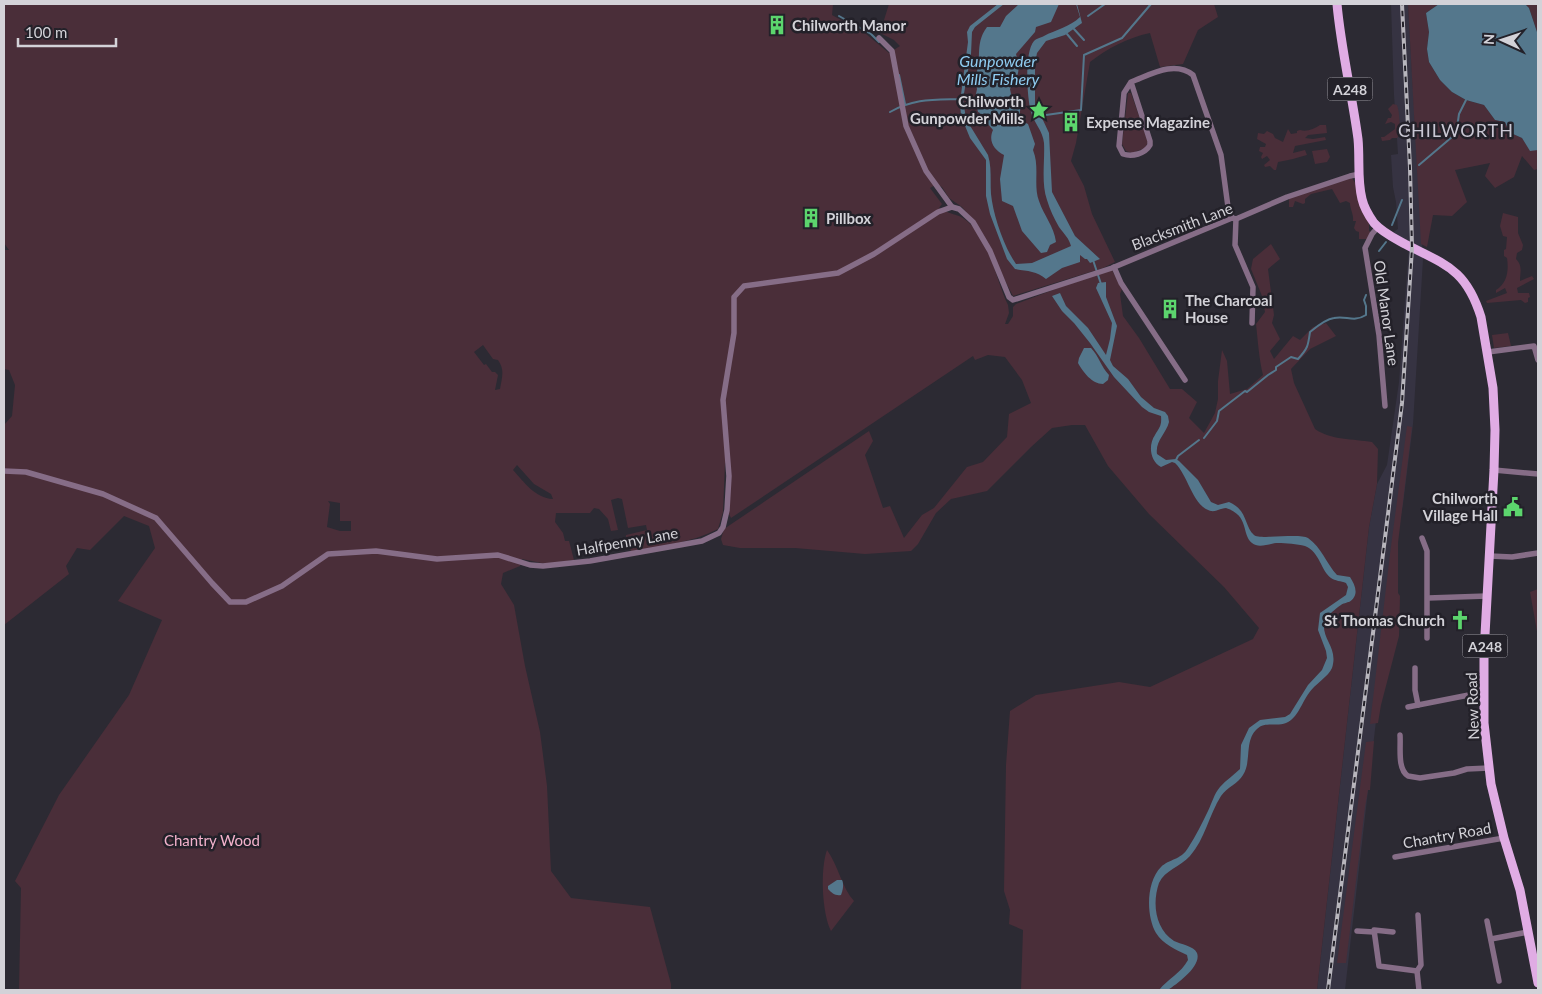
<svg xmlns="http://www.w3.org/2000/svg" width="1542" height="994" viewBox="0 0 1542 994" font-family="Lato,sans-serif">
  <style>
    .built { fill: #363342 }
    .green { fill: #4a2e39; fill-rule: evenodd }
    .water { fill: #54778c }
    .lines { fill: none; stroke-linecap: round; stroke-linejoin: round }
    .stream { stroke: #54778c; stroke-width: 2 }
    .street { stroke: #866d87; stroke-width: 5.5 }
    .primary { stroke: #e0ace4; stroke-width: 9 }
    .rail-casing { stroke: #b8b6bd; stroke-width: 4 }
    .rail { stroke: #232129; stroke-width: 2; stroke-dasharray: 5.5; stroke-linecap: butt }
    .labels { text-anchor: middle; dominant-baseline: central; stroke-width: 5; stroke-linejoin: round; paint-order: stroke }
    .shield { fill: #232129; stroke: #9e9da4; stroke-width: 1 }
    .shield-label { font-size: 14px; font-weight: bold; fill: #d3d2d8 }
    .poi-label { font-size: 15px; font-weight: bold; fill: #d3d2d8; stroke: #232129; text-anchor: start }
    .street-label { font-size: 15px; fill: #d3d2d8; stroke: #232129 }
    .park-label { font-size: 15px; fill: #f3b2cc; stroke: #232129 }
    .water-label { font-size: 16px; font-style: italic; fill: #8fccf1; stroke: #232129 }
    .quarter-label { font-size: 18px; letter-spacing: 1px; fill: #c9c7d3; stroke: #232129 }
  </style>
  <rect width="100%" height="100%" fill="#2c2a33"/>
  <!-- built -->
  <path class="built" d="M1391,4H1408L1423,259L1413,424L1403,504L1398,530L1345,990H1317L1369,527L1377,484L1387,465L1399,382L1409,246L1408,240L1392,233L1398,229L1396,202L1393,187L1391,155L1398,154L1394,95Z"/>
  <!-- green -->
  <g class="green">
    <path d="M4,4H833L832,15L866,34L889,53L900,46L894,40L880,33L889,4H1214L1218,17L1198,30L1183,64L1160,67L1150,33C1127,38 1108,48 1090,62L1076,143L1071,161L1084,186L1092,214L1115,262L1103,268L1013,296L974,221L962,207L949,198L942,187L937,184L930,188L942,204L939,208C949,215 958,213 967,221C990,240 996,280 1008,305L1009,313L1005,324H1008L1013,316V307L1016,304L1066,285L1112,270L1122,289L1120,294L1123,316L1139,338L1170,389H1182L1197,402L1189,418L1204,433L1215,413L1218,399V381L1222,350L1227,361L1230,394L1247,389L1263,375C1259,359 1258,342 1256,324L1265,312L1262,296L1251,269L1253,259L1271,244L1280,259L1268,269L1274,315L1272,323L1280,339L1270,351L1274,359L1293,336L1300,340L1313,327L1326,323L1336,336L1310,349L1291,369L1294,383L1315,429C1330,440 1354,439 1372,442L1378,449L1377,484L1369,527L1317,990H1021L1023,930L1009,924L1010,910L1004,891L1006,765L1010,711L1036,695L1119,682L1150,687L1253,639L1259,628L1224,587L1149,514L1108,466L1085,425H1072L1052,428L1031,447L987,491L951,499L936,513L918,544L911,551L865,554L795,548H740L723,545L721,539L724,529L869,431L873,441L865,455L883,508L890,506L904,538L922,515L934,508L967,467L983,462L1007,437L1009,414L1031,403L1022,380L1005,357L988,355L975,360L973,356L731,518L729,514L731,472L729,461L725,463L723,512L718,529C691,543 660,546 631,552L628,537H626V535L647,530L646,525L628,528L622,499L618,498L611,500L618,530L611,531L608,519L599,509L594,508L590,513H556L555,522L563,533L565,541H569L574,560L546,564L522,559L520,566L503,573L501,584L514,605L525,666L540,732L547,786L551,871L571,898L650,907L671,984V990H19L21,888L15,881L59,795L129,695L162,620L118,601L155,548L149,526L124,516L90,550L77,548L66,566L69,574L4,625V425L12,416L15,385L9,370L4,369V250H9L4,243ZM483,345L493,359L498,360C505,370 502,377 500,389L495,390L498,375L495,372H492L486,364L484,365L474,352ZM517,465L534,484L551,494L553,499C535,498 524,482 513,470ZM328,501L340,503V521H351V531H340L327,527L330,504Z"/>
    <path d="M1408,4H1439L1426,13L1429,32L1427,49L1429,62L1440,80L1452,92L1466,100L1484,105L1495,120L1505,122L1508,129L1513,134L1522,138L1530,150H1538V169L1534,170L1522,156L1514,177L1495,188L1485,176L1490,163L1455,170L1467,202L1452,216L1433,215L1427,247L1421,244Z"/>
    <path d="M1525,4H1538V35L1529,8Z"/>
    <path d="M1128,93H1131L1148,142L1145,148L1132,153L1126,151L1122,144Z"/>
    <path d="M1393,104L1397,105C1400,113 1399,124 1401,133L1397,138H1392L1390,140L1382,141L1381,137H1384L1395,129V124L1391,122L1385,124L1388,118H1391L1392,115L1388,109Z"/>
    <path d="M1320,125H1326L1327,133L1308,135L1305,138L1313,139L1325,137L1326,140L1295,146L1293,153L1305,150L1307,155C1297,158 1289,160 1278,162L1276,170H1274L1270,166L1265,167L1264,165L1270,160L1267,156L1262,159L1261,157L1263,153L1259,151L1260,147H1265L1266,144L1257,139L1258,133L1264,134L1267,131L1273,134L1275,138L1283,142L1288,129L1291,134L1297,133V131L1300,130C1307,132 1314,129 1320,125Z"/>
    <path d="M1327,149L1330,157L1327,162L1315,164L1312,151Z"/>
    <path d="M1351,177L1357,185L1369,221V231L1372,233L1371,239H1359V232L1356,231L1354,228L1356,221H1353C1354,215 1350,209 1350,203L1346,201L1340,203L1332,189L1311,194L1305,199V203L1303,204L1295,201L1293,207H1289V198Z"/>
    <path d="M1503,213L1518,217V233L1523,245L1522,250L1517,253L1516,259C1523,266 1520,272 1520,281L1532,276L1534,279L1517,288L1518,293H1529L1530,297L1528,298V302L1525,303L1521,300L1487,303L1486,301L1507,293L1505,288L1496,293V290C1507,283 1509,271 1507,258L1504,256V250L1506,249L1507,237L1503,236L1500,226Z"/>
    <path d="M1508,333L1511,346L1494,348L1492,335Z"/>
    <path d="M1407,426L1412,427L1398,543V593L1400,596L1399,636L1381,705L1378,723L1370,724L1390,554Z"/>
    <path d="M1538,589V637L1530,592Z"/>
    <path d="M1374,741L1370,790H1368L1365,807L1346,963H1337L1366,742Z"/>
    <path d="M827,850C838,865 842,888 854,901L831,931C822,913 820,869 827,850Z"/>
  </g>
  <!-- water -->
  <g class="water">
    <path d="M998,4H1004L975,27L972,32L971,54L963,99L966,119L988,155C992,168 990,181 991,194C993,215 1004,247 1016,264L1032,263L1071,246C1069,238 1064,234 1059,227C1054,218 1050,210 1047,200C1041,183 1045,161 1044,143C1043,131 1034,123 1031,112C1027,98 1024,52 1034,41C1037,38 1040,38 1044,36C1055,30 1070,27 1080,17L1076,4H1077L1082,23L1065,35L1046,41L1037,53L1035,64V103L1049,133L1052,192L1075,236L1100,259L1090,263L1087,259H1085L1080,255V262L1062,268L1046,279C1037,271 1027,271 1015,269L1007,259L990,214L986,196V160L970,138L961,116L960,102L968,42L967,32L970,26Z"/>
    <path d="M1019,4H1059L1051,22L1036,27L1035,32L1016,54C1020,70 1020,74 1010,89L1011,94C1024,103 1020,107 1019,120L1028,124L1035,144L1033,150C1040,167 1033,185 1039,201C1044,216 1054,226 1056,242L1050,245L1047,252L1041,253L1022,231L1013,206L1002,201L1000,179L1004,155C994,150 988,141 993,130L987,123H981L977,118L980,113L978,112L975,99L977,89L974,77C984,64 973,45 987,27H1000L1006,16Z"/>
    <path d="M1439,4H1525L1529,8L1538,35V150L1530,151L1522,138L1513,134L1508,129L1505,122L1495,120L1484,105L1466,100L1452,92L1440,80L1429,62L1427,49L1429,32L1426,13Z"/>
    <path d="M1106,282V297L1117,326L1110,360L1113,366L1128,379L1141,397L1154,408L1165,412L1168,416L1169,422C1166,434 1155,441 1157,454L1166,460L1176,459L1179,461L1198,480L1211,502L1218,505L1229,502C1248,510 1244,526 1254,535C1259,540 1299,533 1308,538C1322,548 1326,563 1337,575L1350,577C1355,585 1360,595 1349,602C1348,602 1342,604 1341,605C1336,608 1330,614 1325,618C1319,639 1339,646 1332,668C1329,676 1314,685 1309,693C1302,702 1298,718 1286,723C1277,727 1265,721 1257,729C1244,741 1252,761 1243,775C1238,784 1227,787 1221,796C1209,815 1205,839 1190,856C1180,867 1165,870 1159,883C1152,903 1155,929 1174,941C1180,944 1194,946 1197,953C1202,966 1177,984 1168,990H1159C1168,979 1181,973 1188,960L1187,955C1176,950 1163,944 1156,933C1146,916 1146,882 1161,867C1169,859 1181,860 1188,848C1196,836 1202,823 1208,811C1212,803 1214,794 1220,787C1226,780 1234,775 1240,769L1241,745L1249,728L1260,720L1285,717L1290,714L1308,685L1322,670L1327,658L1326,651L1318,630L1320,613L1346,595L1348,587L1346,583C1341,581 1335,581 1331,578C1321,571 1320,552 1305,546C1297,544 1286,543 1278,543C1270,543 1259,549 1252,543C1241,534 1250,516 1226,508C1221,508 1216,512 1211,511C1193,507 1188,475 1175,463L1172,462L1161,467C1150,461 1148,445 1155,435C1159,428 1162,426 1161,416L1149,412L1142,407L1114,377L1090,343L1074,323L1062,311L1052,296L1060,293L1066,306L1088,328L1106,355L1110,339L1112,323L1096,288L1098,283Z"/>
    <path d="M1084,348H1091C1099,356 1101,367 1109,375L1108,380L1103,384C1092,384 1083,372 1078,363L1079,358Z"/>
    <path d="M837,880H842C844,884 843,890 841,895C835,896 832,893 828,889V886Z"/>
  </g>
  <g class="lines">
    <!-- stream -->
    <g class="stream">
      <path d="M839,16L871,34L879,42"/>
      <path d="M1088,16L1105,4"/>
      <path d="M1074,29L1084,40"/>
      <path d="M1067,34L1077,46"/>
      <path d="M899,75L905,104"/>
      <path d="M890,112C915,98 934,100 963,99"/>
      <path d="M1039,116L1081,110L1084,55L1122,38L1151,4"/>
      <path d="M1419,165L1452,137L1457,128L1459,114L1466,100"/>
      <path d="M1392,225L1402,200"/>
      <path d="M1379,251L1386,242"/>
      <path d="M1093,260L1101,284"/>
      <path d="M1204,438L1217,421L1219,411L1245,391L1247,392L1268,375L1276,370V367L1291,357L1298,359C1308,348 1308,346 1310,332C1316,327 1326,319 1334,318C1346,315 1353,323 1366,315V306L1364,300L1366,295"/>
      <path d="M1176,460L1178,456L1199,440"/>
    </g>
    <!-- street -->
    <g class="street">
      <path d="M879,38L892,51L906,126L926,171L952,207"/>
      <path d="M1131,82L1150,141V145C1145,154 1132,157 1123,154L1119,146L1124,93L1131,82C1150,75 1174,60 1193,75L1221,155L1228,207L1232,218"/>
      <path d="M1236,219L1235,245L1253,287L1252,323"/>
      <path d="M1378,227L1372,234L1365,248L1379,335L1385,406"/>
      <path d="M1114,267L1121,283L1185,380"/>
      <path d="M1488,352L1534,346L1538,360"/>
      <path d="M1494,470L1538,474"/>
      <path d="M4,471L26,472L103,494L156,518L212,583L230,602H246L282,586L328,554L376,551L437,559L498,555L530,565L543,566L590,561L680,545L702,541L719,533L723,527L727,510L729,476L723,400L734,333V297L744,286L838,273L874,254L938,212L952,207L959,209L973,222L990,251L1009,297L1013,300L1112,268L1232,218L1236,219L1287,197L1350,176L1360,174"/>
      <path d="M1422,538L1427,551V638"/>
      <path d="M1490,556L1512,557L1538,553"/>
      <path d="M1428,598L1487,596"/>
      <path d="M1415,668V690L1418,705"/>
      <path d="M1408,707L1484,692"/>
      <path d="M1400,735C1401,747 1397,769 1408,776L1420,778L1454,773L1467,769L1489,768"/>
      <path d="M1395,857L1504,838"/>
      <path d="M1487,921L1499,981"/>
      <path d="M1357,931L1374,932"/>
      <path d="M1393,932L1374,930L1379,966L1417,971L1421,965L1418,915"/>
      <path d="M1491,939L1528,932"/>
      <path d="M1417,971L1419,990"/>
    </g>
    <!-- primary -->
    <path class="primary" d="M1337,4C1341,49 1352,94 1358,139C1360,159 1357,180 1362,199C1364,208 1369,216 1374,223C1383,233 1394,238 1405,244C1446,265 1466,269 1481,317L1493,388L1495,430L1494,470L1484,653V723L1491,784L1504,838L1520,890L1538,983"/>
    <defs>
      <path id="rail" d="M1328,990L1402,403L1412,248L1410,168L1402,4"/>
    </defs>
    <!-- rail casing -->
    <use href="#rail" class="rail-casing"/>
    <!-- rail -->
    <use href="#rail" class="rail"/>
  </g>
  <!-- icons -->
  <defs>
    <symbol id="building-bare" viewBox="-9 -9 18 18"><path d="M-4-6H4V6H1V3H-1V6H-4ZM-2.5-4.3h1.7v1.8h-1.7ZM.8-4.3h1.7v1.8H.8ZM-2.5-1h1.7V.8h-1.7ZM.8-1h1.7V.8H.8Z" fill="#5cd56d" stroke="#232129" stroke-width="2.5" paint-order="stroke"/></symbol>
    <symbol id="sight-bare" viewBox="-9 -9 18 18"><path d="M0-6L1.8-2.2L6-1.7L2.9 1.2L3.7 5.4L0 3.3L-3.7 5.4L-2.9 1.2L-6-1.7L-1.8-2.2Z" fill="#5cd56d" stroke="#232129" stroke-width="2.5" paint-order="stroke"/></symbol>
    <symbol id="civic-bare" viewBox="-9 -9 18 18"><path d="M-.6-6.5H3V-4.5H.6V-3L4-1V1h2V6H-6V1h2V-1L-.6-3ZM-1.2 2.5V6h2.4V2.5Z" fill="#5cd56d" stroke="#232129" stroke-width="2.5" paint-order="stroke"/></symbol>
    <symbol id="church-bare" viewBox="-9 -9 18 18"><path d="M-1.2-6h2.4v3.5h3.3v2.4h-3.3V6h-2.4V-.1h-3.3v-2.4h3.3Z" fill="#5cd56d" stroke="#232129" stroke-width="2.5" paint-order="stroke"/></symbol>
  </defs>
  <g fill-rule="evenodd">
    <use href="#building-bare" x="763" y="11" width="28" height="28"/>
    <use href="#sight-bare" x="1025" y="96" width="28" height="28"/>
    <use href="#building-bare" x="1057" y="108" width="28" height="28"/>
    <use href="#building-bare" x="797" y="204" width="28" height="28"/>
    <use href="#building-bare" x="1156" y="295" width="28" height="28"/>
    <use href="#civic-bare" x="1499" y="493" width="28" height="28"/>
    <use href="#church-bare" x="1446" y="606" width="28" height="28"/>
  </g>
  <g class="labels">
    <!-- shield labels -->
    <g class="shield">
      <rect x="1327.5" y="77.5" width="45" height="23" rx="4"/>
      <rect x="1462.5" y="634.5" width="45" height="23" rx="4"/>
    </g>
    <g class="shield-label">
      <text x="1350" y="89">A248</text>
      <text x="1485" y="646">A248</text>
    </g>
    <!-- poi labels -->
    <g class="poi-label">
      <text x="792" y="25">Chilworth Manor</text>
      <text x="1024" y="101" text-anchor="end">Chilworth<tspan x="1024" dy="17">Gunpowder Mills</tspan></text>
      <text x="1086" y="122">Expense Magazine</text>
      <text x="826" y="218">Pillbox</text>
      <text x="1185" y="300">The Charcoal<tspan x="1185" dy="17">House</tspan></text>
      <text x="1498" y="498" text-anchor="end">Chilworth<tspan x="1498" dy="17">Village Hall</tspan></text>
      <text x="1445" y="620" text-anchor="end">St Thomas Church</text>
    </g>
    <!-- street labels -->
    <g class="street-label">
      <text transform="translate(1182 226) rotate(-21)">Blacksmith Lane</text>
      <text transform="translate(1387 313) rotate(82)">Old Manor Lane</text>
      <text transform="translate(627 541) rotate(-10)">Halfpenny Lane</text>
      <text transform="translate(1472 706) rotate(-92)">New Road</text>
      <text transform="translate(1447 835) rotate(-10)">Chantry Road</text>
    </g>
    <!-- park labels -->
    <g class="park-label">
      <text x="212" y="840">Chantry Wood</text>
    </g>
    <!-- water labels -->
    <g class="water-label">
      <text x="998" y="60">Gunpowder<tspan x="998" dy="18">Mills Fishery</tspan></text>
    </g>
    <!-- quarter labels -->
    <g class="quarter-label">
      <text x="1456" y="130">CHILWORTH</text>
    </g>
  </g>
  <!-- border -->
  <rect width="1542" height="994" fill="none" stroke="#d3d2d8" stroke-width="10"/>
  <!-- north arrow -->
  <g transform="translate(1502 40) rotate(273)" stroke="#232129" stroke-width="4" paint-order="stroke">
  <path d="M0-4L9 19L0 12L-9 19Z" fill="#d3d2d8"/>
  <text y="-8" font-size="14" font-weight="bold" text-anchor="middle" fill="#d3d2d8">N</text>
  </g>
  <!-- scale -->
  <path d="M18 38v8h98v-8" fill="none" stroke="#d3d2d8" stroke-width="2.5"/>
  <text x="25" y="38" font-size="15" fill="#d3d2d8" stroke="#232129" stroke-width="4" paint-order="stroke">100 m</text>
</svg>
